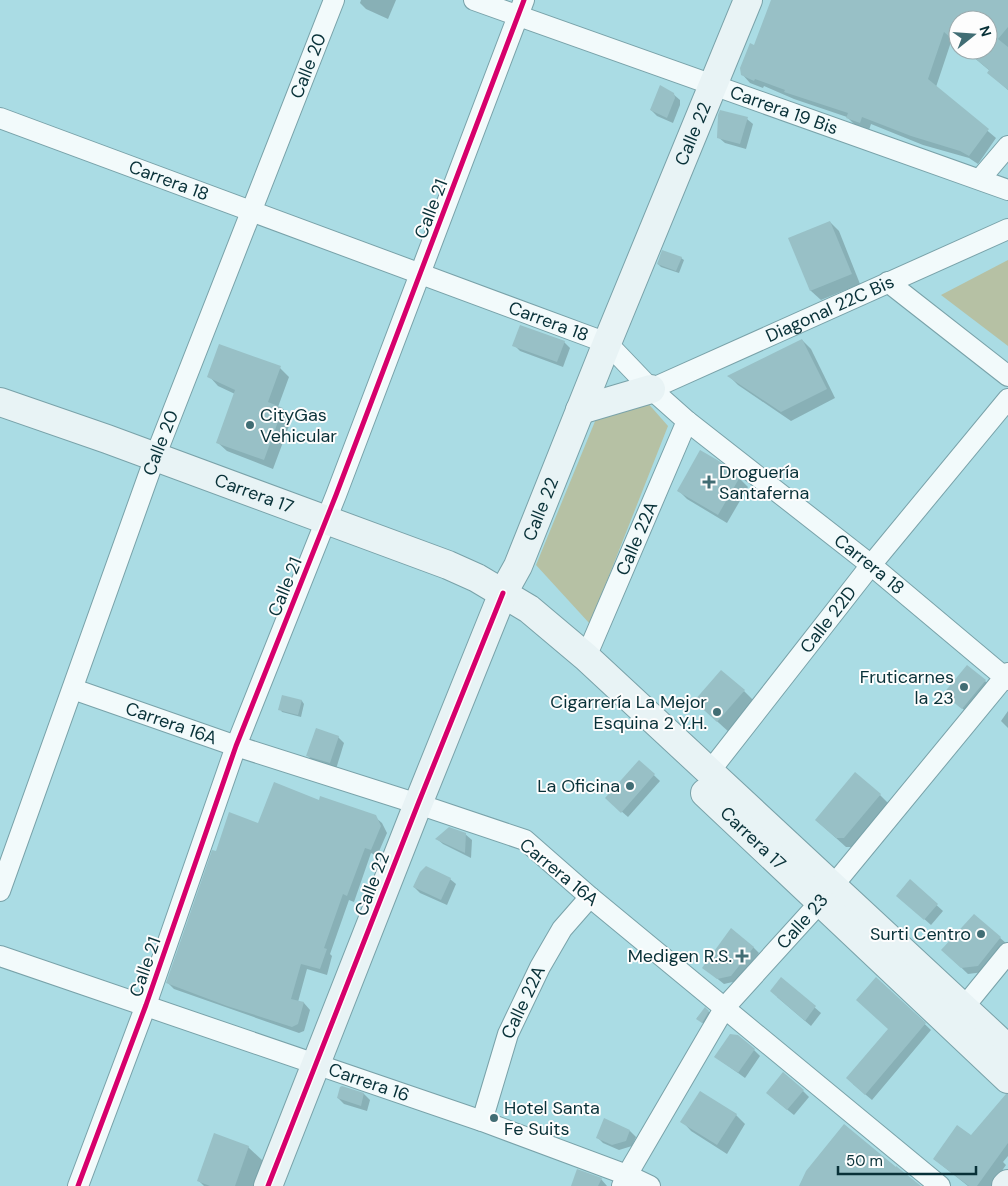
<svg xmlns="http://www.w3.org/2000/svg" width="1008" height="1186" viewBox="0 0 1008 1186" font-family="'DM Sans',sans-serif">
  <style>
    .green { fill: #b6c1a4 }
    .shadow { fill: #0003 }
    .building { fill: #98c0c6 }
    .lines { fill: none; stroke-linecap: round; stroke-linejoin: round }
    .street-casing { stroke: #79a2a9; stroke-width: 22 }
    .secondary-casing { stroke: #79a2a9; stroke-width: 30 }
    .street { stroke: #f2fafb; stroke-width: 20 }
    .secondary { stroke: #e8f3f5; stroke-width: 28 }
    .cycleway-casing { stroke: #fdfdfd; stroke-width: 8 }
    .cycleway { stroke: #d6006c; stroke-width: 5 }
    .poi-dot { fill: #416d74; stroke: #fdfdfd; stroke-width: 2 }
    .labels { text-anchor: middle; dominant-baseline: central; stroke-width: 4; stroke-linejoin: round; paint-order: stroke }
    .street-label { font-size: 18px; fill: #083138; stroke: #fdfdfd }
    .poi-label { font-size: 18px; fill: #083138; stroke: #fdfdfd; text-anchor: end }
  </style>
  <rect width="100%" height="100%" fill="#aadce4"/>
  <!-- green -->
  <g class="green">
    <path d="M1008,260V346L941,295Z"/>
    <path d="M646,401L668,426L590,624L536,565L598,414Z"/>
  </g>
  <!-- shadow -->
  <g class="shadow">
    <path d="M361,0H396L388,19L366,9L360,3Z"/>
    <path d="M773,0H1008V90L989,73L990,71L965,50H988V20H958V44L952,39L936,87L996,138L978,164L969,158L923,145L871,124L869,130L856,126L847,117L794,99L764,86L763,88L750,83L742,74L755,46Z"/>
    <path d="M673,94L680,100V105L673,123L657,116L651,110Z"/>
    <path d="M747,119L753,124L746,149L725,143L718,137Z"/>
    <path d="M830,222L839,231L860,284L821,300L811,291L790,239Z"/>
    <path d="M681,258L684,260L679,273L661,267L658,264Z"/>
    <path d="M802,340L811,349L835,398L791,421L738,385L729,376Z"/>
    <path d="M564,342L570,348L563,367L520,351L514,345Z"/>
    <path d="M280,368L289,377L278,407L283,409L292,418L273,469L227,451L217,442L235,394L218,386L209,376Z"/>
    <path d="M739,478L748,487L727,523L687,499L678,490Z"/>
    <path d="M985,681L991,687L969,714L951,699Z"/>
    <path d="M744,691L756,703L730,733L708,713Z"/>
    <path d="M283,696L302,701L304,704L301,717L282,712L280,709Z"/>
    <path d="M1008,711V728L1001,721Z"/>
    <path d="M338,737L344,743L336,769L314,762L308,756Z"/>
    <path d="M640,762L660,781L628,817L613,804Z"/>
    <path d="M880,795L889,804L853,847H846L816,820Z"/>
    <path d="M320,802L375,817L382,823L387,833L377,856L371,853L354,902L349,900L330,954L332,956L327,975L307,969L298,1002L304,1003L310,1010L304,1031L299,1033L174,989L168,983L216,853L259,824Z"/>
    <path d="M465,834L472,840L471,858L443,844L437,839Z"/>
    <path d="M450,879L456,884L447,905L420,893L414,887Z"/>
    <path d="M910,881L943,911L931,925L904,901Z"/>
    <path d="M974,915L1007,944L984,972L968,974L949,956Z"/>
    <path d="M753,947L759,953L737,981L724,984L704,968Z"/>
    <path d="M782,979L821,1013L811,1026L777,997Z"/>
    <path d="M877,979L931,1030L872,1100L853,1084L889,1030Z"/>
    <path d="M705,1009L711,1014L705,1025L697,1018Z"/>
    <path d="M754,1050L760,1056L745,1078L716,1057Z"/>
    <path d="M342,1087L364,1094L370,1100L367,1111L344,1104L338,1098Z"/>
    <path d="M803,1091L809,1097L794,1115L774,1099Z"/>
    <path d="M1008,1102V1156L1003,1162L1006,1165L991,1186H968L934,1159L971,1137Z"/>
    <path d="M736,1115L745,1124L727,1154L691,1131L682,1121Z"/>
    <path d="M630,1131L636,1137L632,1146L619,1150L603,1143L597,1137Z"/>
    <path d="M248,1147L263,1161L254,1186H204L199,1181Z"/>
    <path d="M601,1179L607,1186H572Z"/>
  </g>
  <!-- building -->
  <g class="building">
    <path d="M771,0H1008V27L998,39L1008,47V90L987,73L989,70L965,50H988V20H958V44L944,32L928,79L989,129L969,156L960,151L911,136L862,117L860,123L846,118L848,113L784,92L785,90L755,79L754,81L741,75L740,68L750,43L754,45Z"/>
    <path d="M660,85L674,93L675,98L667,118L650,110Z"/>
    <path d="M720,110L748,117L740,144L717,138L718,115Z"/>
    <path d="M830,221L852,274L810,291L788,238Z"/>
    <path d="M662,250L682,257L676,271L657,264Z"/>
    <path d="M520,325L565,341L557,362L512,346Z"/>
    <path d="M802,339L827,389L781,412L727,376Z"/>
    <path d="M219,344L281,366L268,402L283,408L264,460L216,443L235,390L207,377Z"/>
    <path d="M700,450L719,461L740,477L718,515L677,491Z"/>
    <path d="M967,665L986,680L962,709L943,694Z"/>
    <path d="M721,670L745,690L717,722L694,701Z"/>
    <path d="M282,695L302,700L298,715L278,710Z"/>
    <path d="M316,728L339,736L330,763L306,756Z"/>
    <path d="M639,760L655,774L621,813L605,798Z"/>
    <path d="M855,772L881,794L844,838H836L815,820Z"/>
    <path d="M274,782L319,800L320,796L376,815L381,826L371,850L365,848L347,896L343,894L324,948L327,949L320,969L301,964L291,999L304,1002L298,1024L292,1027L227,1006L166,983L212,850L216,851L229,812L258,823Z"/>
    <path d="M449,827L466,833L465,853L435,839Z"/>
    <path d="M426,866L451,878L441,900L413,887L420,872Z"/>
    <path d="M910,879L938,904L924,920L896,896Z"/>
    <path d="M974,914L1001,937L978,966L961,968L941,950Z"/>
    <path d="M731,928L754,947L731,976L717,979L702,968Z"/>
    <path d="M781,977L816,1006L805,1021L770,991Z"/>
    <path d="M876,977L926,1023L865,1095L846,1078L888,1029L856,1000Z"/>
    <path d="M705,1007L709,1011L702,1023L696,1019Z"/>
    <path d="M730,1034L738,1035L755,1049L738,1073L714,1057Z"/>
    <path d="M783,1072L804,1090L787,1110L766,1093Z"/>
    <path d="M342,1086L364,1093L361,1106L337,1098L340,1087Z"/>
    <path d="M700,1091L737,1114L717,1145L680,1122Z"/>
    <path d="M1006,1094H1008V1143L977,1186H969L933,1159L957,1125L971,1135Z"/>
    <path d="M604,1118L630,1130L626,1141L612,1145L596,1138Z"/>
    <path d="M844,1124L896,1167V1166L921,1186H799L806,1171Z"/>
    <path d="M214,1133L249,1146L235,1186H210L197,1181Z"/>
    <path d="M577,1169L602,1178L598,1186H571Z"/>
  </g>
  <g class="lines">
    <defs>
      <g id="street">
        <path id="s1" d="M474,0L1008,190"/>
        <path id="s2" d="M0,118L607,343L651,389L687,421L871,565L1008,680"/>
        <path d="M980,179L1008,146"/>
        <path d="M888,282L1008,376"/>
        <path id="s3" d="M651,389L1008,229"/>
        <path id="s4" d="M586,657L687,421"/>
        <path id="s5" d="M73,689L236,746L418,804L525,840L590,897L940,1186"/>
        <path id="s6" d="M710,771L871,565L1008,399"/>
        <path id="s7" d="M0,891L155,457L334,0"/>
        <path id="s8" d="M0,956L482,1121L627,1175L650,1186"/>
        <path d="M964,1007L1008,953"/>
        <path id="s9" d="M482,1121L508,1034L540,967L562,929L590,897"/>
        <path d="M78,1186L146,1005L236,746L336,495L524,0"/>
        <path id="s10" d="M622,1186L627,1175L725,1007L813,910L1008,673"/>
      </g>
      <g id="secondary">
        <path id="s11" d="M0,402L107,439L448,565L477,578L529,609L586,657L1008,1049"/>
        <path d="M580,410L651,389"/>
        <path id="s12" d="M705,793L1008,1079"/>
        <path id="s13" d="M268,1186L418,804L503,593L518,566L607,343L748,0"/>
        <path d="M1006,1186L1008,1184"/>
      </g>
    </defs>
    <!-- street casing -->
    <use href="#street" class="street-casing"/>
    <!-- secondary casing -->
    <use href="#secondary" class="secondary-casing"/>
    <!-- street -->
    <use href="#street" class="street"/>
    <!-- secondary -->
    <use href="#secondary" class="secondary"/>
    <defs>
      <g id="cycleway">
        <path d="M78,1186L146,1005L236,746L336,495L524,0"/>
        <path d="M268,1186L418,804L503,593"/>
      </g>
    </defs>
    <!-- cycleway casing -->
    <use href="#cycleway" class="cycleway-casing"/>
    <!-- cycleway -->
    <use href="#cycleway" class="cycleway"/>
  </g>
  <!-- markers -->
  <g class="poi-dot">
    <circle cx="250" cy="425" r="5"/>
    <path d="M706.5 474.5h5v5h5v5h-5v5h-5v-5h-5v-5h5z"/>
    <circle cx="964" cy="687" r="5"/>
    <circle cx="717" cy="712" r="5"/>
    <circle cx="630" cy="786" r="5"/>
    <circle cx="981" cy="934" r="5"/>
    <path d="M739.5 948.5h5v5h5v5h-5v5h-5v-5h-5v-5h5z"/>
    <circle cx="494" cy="1118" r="5"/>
  </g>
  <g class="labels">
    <!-- street labels -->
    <g class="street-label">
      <text stroke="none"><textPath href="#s7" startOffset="881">Calle 20</textPath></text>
      <text stroke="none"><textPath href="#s1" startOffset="329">Carrera 19 Bis</textPath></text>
      <text stroke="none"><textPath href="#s13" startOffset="1135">Calle 22</textPath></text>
      <text stroke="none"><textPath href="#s2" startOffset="180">Carrera 18</textPath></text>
      <text transform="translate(431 209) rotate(-69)">Calle 21</text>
      <text stroke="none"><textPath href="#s3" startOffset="196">Diagonal 22C Bis</textPath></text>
      <text stroke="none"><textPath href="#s2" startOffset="585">Carrera 18</textPath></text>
      <text stroke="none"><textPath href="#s7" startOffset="476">Calle 20</textPath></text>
      <text stroke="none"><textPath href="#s11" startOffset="270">Carrera 17</textPath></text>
      <text stroke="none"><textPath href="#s13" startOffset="730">Calle 22</textPath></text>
      <text stroke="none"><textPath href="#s4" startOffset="129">Calle 22A</textPath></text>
      <text stroke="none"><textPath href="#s2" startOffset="991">Carrera 18</textPath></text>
      <text transform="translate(285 587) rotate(-68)">Calle 21</text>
      <text stroke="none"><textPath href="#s6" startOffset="192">Calle 22D</textPath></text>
      <text stroke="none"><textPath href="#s5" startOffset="104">Carrera 16A</textPath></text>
      <text stroke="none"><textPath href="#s12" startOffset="66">Carrera 17</textPath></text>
      <text transform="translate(559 872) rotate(39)">Carrera 16A</text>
      <text transform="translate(372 884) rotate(-69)">Calle 22</text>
      <text stroke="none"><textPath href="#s10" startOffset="322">Calle 23</textPath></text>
      <text transform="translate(145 967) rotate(-71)">Calle 21</text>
      <text stroke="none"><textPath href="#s9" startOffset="126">Calle 22A</textPath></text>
      <text stroke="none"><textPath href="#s8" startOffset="390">Carrera 16</textPath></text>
    </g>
    <!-- poi labels -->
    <g class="poi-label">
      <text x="260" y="415" text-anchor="start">CityGas<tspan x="260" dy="21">Vehicular</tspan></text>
      <text x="719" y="472" text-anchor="start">Droguería<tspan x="719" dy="21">Santaferna</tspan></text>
      <text x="954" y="677">Fruticarnes<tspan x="954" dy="21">la 23</tspan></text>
      <text x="707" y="702">Cigarrería La Mejor<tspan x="707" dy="21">Esquina 2 Y.H.</tspan></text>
      <text x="620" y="786">La Oficina</text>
      <text x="971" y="934">Surti Centro</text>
      <text x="732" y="956">Medigen R.S.</text>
      <text x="504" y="1108" text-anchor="start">Hotel Santa<tspan x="504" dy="21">Fe Suits</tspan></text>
    </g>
  </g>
  <!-- north arrow -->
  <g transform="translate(973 35) rotate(73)"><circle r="24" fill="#fdfdfd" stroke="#9babae"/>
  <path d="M0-4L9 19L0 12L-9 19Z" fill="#416d74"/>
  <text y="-8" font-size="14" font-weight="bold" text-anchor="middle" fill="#083138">N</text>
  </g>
  <!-- scale -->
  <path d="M838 1166v8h138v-8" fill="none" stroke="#083138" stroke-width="2.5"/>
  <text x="846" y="1166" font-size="15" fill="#083138" stroke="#fdfdfd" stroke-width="4" paint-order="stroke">50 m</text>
</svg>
